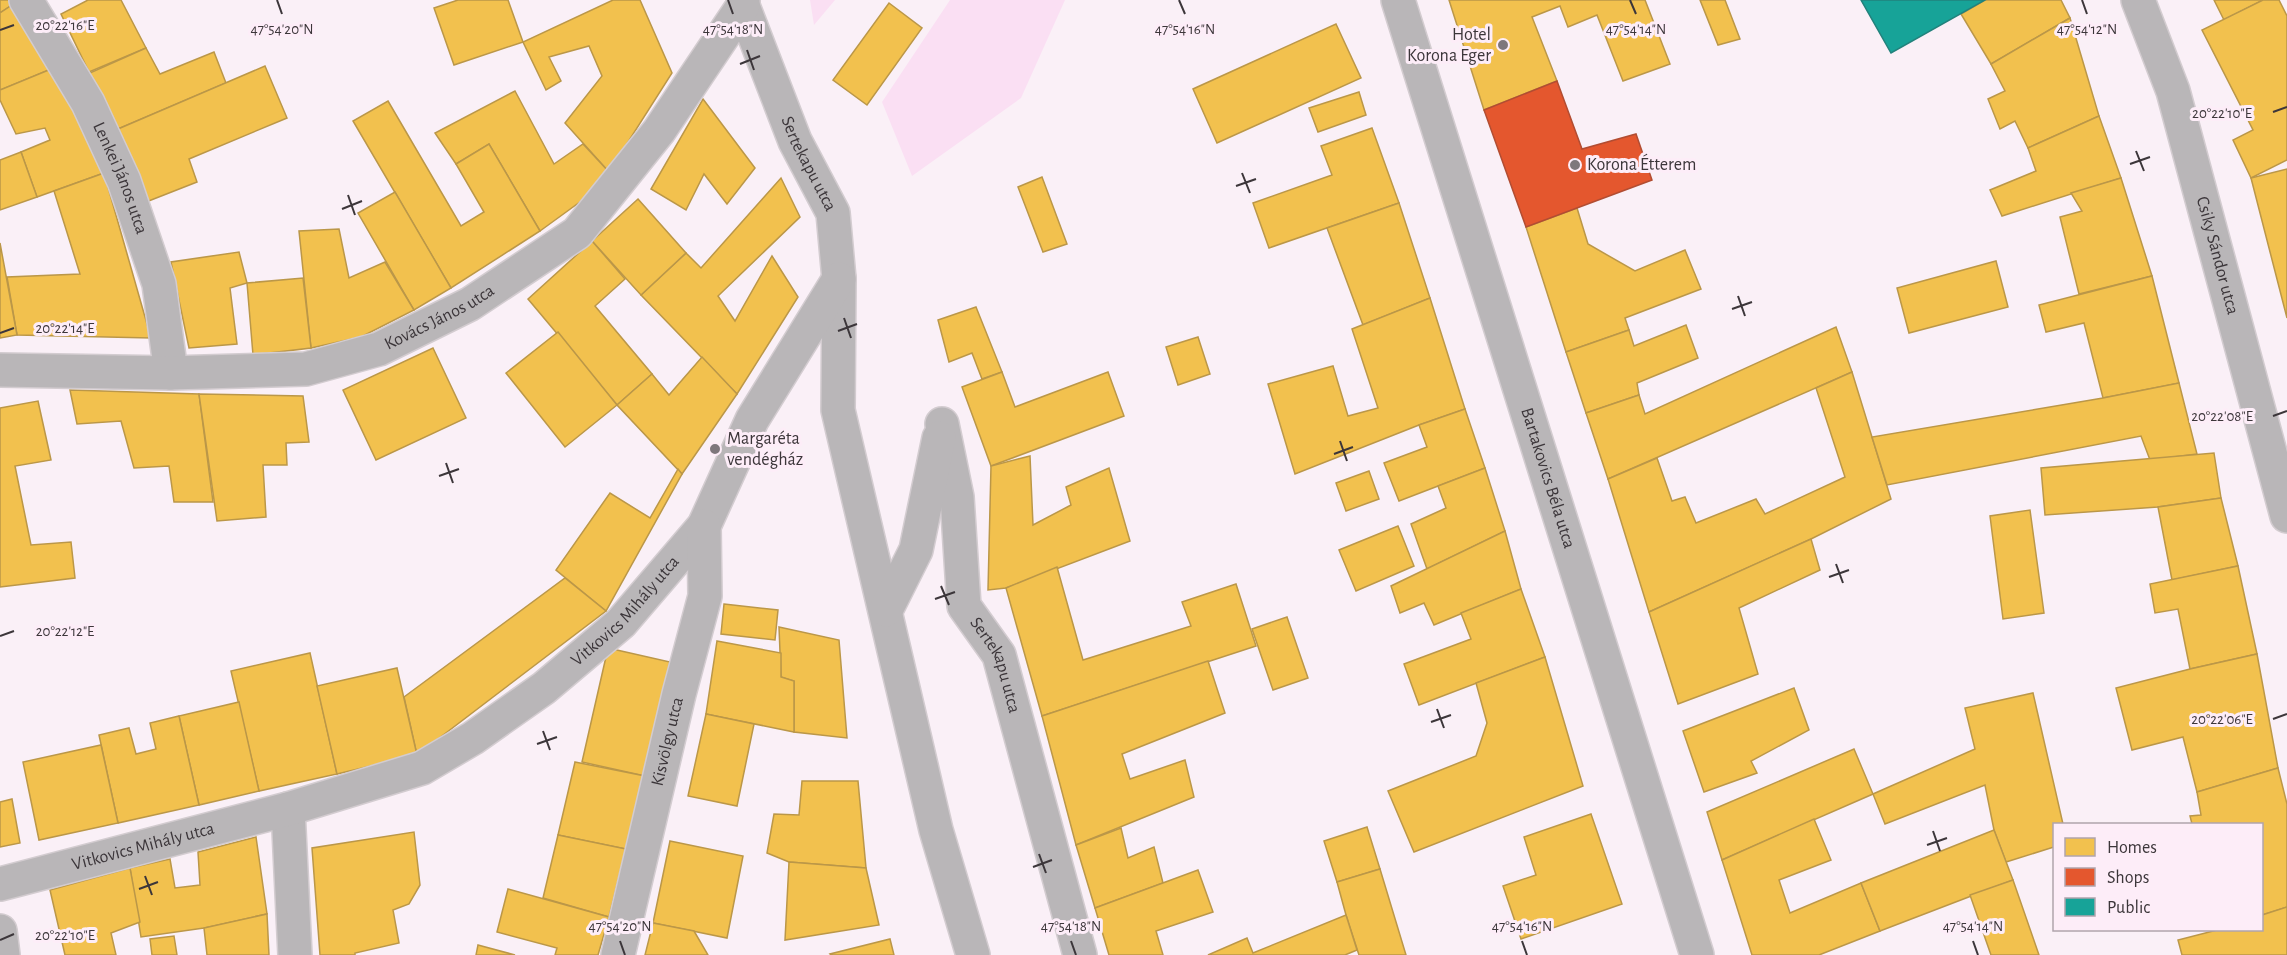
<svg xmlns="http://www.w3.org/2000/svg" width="2287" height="955" viewBox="0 0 2287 955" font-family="'Alegreya Sans',sans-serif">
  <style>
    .green { fill: #fadff3 }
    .homes { fill: #f2c14e; stroke: #bb9748; stroke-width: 1.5 }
    .shops { fill: #e4572e; stroke: #b24d32; stroke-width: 1.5 }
    .public { fill: #17a398; stroke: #22827c; stroke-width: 1.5 }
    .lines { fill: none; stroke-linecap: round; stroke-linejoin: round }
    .street-casing { stroke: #d3ccd0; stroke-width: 36 }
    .street { stroke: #b9b6b8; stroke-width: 33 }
    .ticks { fill: none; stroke: #3c363a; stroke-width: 2 }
    .poi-dot { fill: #7e777c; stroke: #fdedf8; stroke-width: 2 }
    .labels { text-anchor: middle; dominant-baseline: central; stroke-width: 6; stroke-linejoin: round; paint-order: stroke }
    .poi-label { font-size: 18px; fill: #3c363a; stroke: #fdedf8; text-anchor: start }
    .street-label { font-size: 18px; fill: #3c363a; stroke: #fdedf8 }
    .ticks-label { font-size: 15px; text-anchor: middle; fill: #3c363a; stroke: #fdedf8; stroke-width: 6; stroke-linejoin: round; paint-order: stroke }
  </style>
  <rect width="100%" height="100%" fill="#faf0f7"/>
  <!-- green -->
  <g class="green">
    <path d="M810,0H835L814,25Z"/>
    <path d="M950,0H1065L1021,98L912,176L882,102Z"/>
  </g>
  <!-- homes -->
  <g class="homes">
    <path d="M0,0H9L12,5L0,13Z"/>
    <path d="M88,0H121L146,48L89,72L61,14Z"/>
    <path d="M458,0H508L523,42L454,65L434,8Z"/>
    <path d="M613,0H640L672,73L609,172L565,123L602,76L589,46L549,57L561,81L546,90L523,42Z"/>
    <path d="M1449,0H1645L1670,64L1623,81L1597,15L1568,27L1560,6L1532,17L1557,81L1484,110Z"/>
    <path d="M1700,0H1725L1740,39L1718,45Z"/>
    <path d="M1985,0H2061L2070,18L1991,64L1961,14Z"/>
    <path d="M2214,0H2263L2224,20Z"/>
    <path d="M2263,0H2279L2287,16V160L2251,178L2233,140L2253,130L2202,30Z"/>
    <path d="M889,3L922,28L867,105L833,80Z"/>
    <path d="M12,5L56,67L0,90V13Z"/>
    <path d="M2070,18L2099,116L2028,148L2015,121L2000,129L1988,99L2005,91L1991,64Z"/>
    <path d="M1336,24L1361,78L1217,143L1193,89Z"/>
    <path d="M146,48L160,74L214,52L226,83L111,132L83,76Z"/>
    <path d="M265,66L287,118L189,159L197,182L141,204L111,132Z"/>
    <path d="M56,67L104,173L37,197L21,152L50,140L45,128L16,134L0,100V90Z"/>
    <path d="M515,91L554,164L583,144L609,172L584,199L540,231L489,144L456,164L435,133Z"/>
    <path d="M1359,92L1366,115L1318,132L1309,108Z"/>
    <path d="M703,99L755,168L727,204L704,174L686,210L651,189Z"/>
    <path d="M388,101L461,226L484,212L456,164L489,144L540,231L451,288L353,121Z"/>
    <path d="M2099,116L2121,178L2002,216L1990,190L2036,171L2028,148Z"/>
    <path d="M1372,128L1399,203L1269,248L1253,203L1332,175L1321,146Z"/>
    <path d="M21,152L37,197L0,210V160Z"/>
    <path d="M2287,169V318L2251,178Z"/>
    <path d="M104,173L151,338L17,335L7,277L80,274L54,191Z"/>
    <path d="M1042,177L1067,244L1043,252L1018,187Z"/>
    <path d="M781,178L800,217L718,296L735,321L772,256L798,297L737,394L641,295L686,253L701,268Z"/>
    <path d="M2121,178L2152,276L2079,294L2060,217L2082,211L2071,193Z"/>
    <path d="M395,192L451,288L414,310L358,213Z"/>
    <path d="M638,199L686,253L641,295L592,241Z"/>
    <path d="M1399,203L1430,298L1363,325L1327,228Z"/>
    <path d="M1577,208L1588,244L1635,271L1685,250L1701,289L1625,318L1629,330L1566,352L1526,227Z"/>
    <path d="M339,229L349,278L385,262L414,310L361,337L311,348L299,231Z"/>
    <path d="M592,241L625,279L595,306L652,374L617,405L528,299Z"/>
    <path d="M0,243L17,335L0,338Z"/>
    <path d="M239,252L247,283L230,288L237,344L189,348L171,262Z"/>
    <path d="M1996,261L2008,307L1909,333L1897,288Z"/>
    <path d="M2152,276L2179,383L2103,398L2084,323L2046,332L2039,305Z"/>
    <path d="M303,278L311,348L253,355L247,283Z"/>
    <path d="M1430,298L1465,409L1419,425L1295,474L1268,384L1333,366L1348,416L1378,408L1352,329Z"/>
    <path d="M976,307L1002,372L982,379L972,353L949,362L938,320Z"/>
    <path d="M1686,325L1698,358L1637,383L1639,395L1586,413L1566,352L1629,330L1634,346Z"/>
    <path d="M1836,327L1852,372L1608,479L1586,413L1639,395L1645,414Z"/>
    <path d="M558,332L617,405L565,447L506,373Z"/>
    <path d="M1198,337L1210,374L1178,385L1166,347Z"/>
    <path d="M433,348L466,418L376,460L343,390Z"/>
    <path d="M702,357L737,394L682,474L617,405L652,374L669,395Z"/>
    <path d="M1002,372L1015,407L1108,372L1124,416L991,466L962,387Z"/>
    <path d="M1852,372L1891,499L1811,539L1649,612L1608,479L1657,458L1672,501L1685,497L1696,523L1756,499L1765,514L1845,477L1816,388Z"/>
    <path d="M2179,383L2197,454L2150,460L2141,436L1887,485L1872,437L2103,398Z"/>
    <path d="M70,390L199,394L213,502H174L169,466L134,468L121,421L77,424Z"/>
    <path d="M199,394L303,396L309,442L286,443L287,465H263L266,517L217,521Z"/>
    <path d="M38,401L51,460L15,466L31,545L71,542L75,578L0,587V408Z"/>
    <path d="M1465,409L1485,468L1399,501L1384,463L1427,447L1419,425Z"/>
    <path d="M2214,453L2221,498L2158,507L2045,515L2041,468Z"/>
    <path d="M1030,456L1033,525L1071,505L1066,487L1109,468L1130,541L1006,588L988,590L991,466Z"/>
    <path d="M1485,468L1505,531L1427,569L1411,524L1446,508L1438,486Z"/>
    <path d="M678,469L682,474L606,611L556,570L610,493L650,518Z"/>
    <path d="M1369,471L1379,499L1346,511L1336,483Z"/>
    <path d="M2221,498L2238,566L2172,580L2158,507Z"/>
    <path d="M2030,510L2044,613L2003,619L1990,516Z"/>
    <path d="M1398,526L1414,566L1356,591L1339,550Z"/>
    <path d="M1505,531L1521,589L1434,625L1424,603L1400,613L1391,586Z"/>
    <path d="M1811,539L1820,570L1739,608L1758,674L1678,704L1649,612Z"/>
    <path d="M2238,566L2257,654L2190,669L2178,609L2155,613L2150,584Z"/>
    <path d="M1057,567L1083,660L1191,626L1182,602L1236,584L1256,646L1042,716L1006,588Z"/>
    <path d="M565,578L606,611L417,755L404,697Z"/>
    <path d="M1521,589L1545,657L1419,705L1404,664L1471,639L1461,613Z"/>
    <path d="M724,604L778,610L775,640L721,634Z"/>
    <path d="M1287,617L1308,678L1273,690L1252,629Z"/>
    <path d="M779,627L839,640L847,738L794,732V681L781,677Z"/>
    <path d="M717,641L781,653V677L794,681V732L706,714Z"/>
    <path d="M608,648L670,662L645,776L582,762Z"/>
    <path d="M310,653L337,774L259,791L231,671Z"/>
    <path d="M2257,654L2278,768L2197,792L2183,737L2132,750L2116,688L2190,669Z"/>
    <path d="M1545,657L1583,786L1414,852L1388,791L1476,756L1487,723L1476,683Z"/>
    <path d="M1208,661L1225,713L1122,754L1130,779L1185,760L1194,797L1076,845L1042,716Z"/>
    <path d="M397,668L417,755L337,774L317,686Z"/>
    <path d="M1794,688L1809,730L1751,761L1757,773L1704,792L1683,731Z"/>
    <path d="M2033,693L2063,824H2054V847L2006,862L1994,830L1985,785L1885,824L1873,794L1975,749L1965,708Z"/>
    <path d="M239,702L259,791L199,805L179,716Z"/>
    <path d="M706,714L754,724L737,806L688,796Z"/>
    <path d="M179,716L199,805L118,823L99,735L129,728L136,754L156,749L150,723Z"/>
    <path d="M101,745L118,823L39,840L23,762Z"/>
    <path d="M1854,749L1873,794L1722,860L1707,812Z"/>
    <path d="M575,762L645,776L626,849L558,835Z"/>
    <path d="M2278,768L2287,804V907L2262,915V824H2192L2190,816L2201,815L2197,792Z"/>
    <path d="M802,781H858L866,868L789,862L767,853L774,814L799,815Z"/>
    <path d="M12,799L20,843L0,847V802Z"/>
    <path d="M1591,814L1622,904L1521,939L1503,886L1536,875L1524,837Z"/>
    <path d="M1814,819L1831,860L1779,880L1790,913L1861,883L1880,931L1819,955H1752L1722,860Z"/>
    <path d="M1367,827L1380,869L1337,882L1324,841Z"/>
    <path d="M1121,828L1128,858L1154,847L1163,883L1095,908L1076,845Z"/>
    <path d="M1994,830L2013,880L1880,931L1861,883Z"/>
    <path d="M414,832L420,885L409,904L393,910L399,943L355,953V955H320L312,848Z"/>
    <path d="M558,835L626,849L609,917L543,898Z"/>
    <path d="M256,837L267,914L204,928L141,937L130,868L170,859L175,888L200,885L198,852Z"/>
    <path d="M670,841L743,856L727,938L653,923Z"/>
    <path d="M789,862L866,868L879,925L785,940Z"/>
    <path d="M130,868L140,922L111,933L116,955H65L50,890Z"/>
    <path d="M1380,869L1406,955H1359L1346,915L1337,882Z"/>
    <path d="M1198,870L1213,912L1156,931L1163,955H1109L1095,908Z"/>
    <path d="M2013,880L2039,955H1991L1970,895Z"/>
    <path d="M508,889L609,917L598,955H555L557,948L497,932Z"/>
    <path d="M2287,907V955H2182L2178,940L2217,930H2262V915Z"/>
    <path d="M267,914L269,955H207L204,928Z"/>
    <path d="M1346,915L1357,950L1345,955H1208L1247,938L1253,953Z"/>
    <path d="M653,923L694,931L708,955H645Z"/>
    <path d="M174,936L177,955H152L150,939Z"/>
    <path d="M890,939L894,955H831L830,954Z"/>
    <path d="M478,945L515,955H476Z"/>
  </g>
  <!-- shops -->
  <path class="shops" d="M1557,81L1582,149L1636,134L1652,180L1526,227L1484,110Z"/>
  <!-- public -->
  <path class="public" d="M1861,0H1985L1891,53Z"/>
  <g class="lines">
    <defs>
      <g id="street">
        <path id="s1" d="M26,0L88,103L124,181L159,284L171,373"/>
        <path id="s2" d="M1398,0L1697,955"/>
        <path id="s3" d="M2138,0L2173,91L2287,516"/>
        <path id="s4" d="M743,6L795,141L833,213L839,279L838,410L936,830L973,955"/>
        <path id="s5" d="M0,370L171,373L306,369L379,349L470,304L577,233L659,131L743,6V0"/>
        <path id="s6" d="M942,424L957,497L964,606L999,655L1080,955"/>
        <path d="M886,610L916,550L939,438"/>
        <path d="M288,809L295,955"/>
        <path id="s7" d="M0,884L288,809L422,768L473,738L544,688L621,623L704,526L752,420L839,279"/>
        <path d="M0,931L3,955"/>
        <path id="s8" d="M618,955L679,694L705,596L704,526"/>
      </g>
    </defs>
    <!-- street casing -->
    <use href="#street" class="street-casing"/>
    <!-- street -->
    <use href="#street" class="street"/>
  </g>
  <!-- ticks -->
  <path class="ticks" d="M277,0L282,14M728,0L733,14M1179,0L1185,14M1630,0L1636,14M2082,0L2087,14M0,30L14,25M747,50L754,70M740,64L760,56M2273,112L2287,107M2136,151L2144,171M2130,164L2150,157M1242,173L1250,193M1236,186L1256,179M348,195L355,215M342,209L362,201M1738,296L1745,316M1732,309L1752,302M844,318L851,338M838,331L857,324M0,333L14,328M2273,416L2287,411M1340,441L1347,461M1334,454L1353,447M446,463L453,483M439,476L459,469M1836,564L1843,583M1829,577L1849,570M941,586L949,605M935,599L955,592M0,636L14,631M1437,709L1444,728M2273,719L2287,714M1431,722L1451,715M543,731L550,750M537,744L557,737M1933,831L1940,851M1927,845L1947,838M1039,854L1046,873M1033,867L1052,860M145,876L152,895M139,889L158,882M0,940L14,934M620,941L625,955M1071,941L1076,955M1522,941L1527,955M1973,941L1978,955"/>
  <!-- markers -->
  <g class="poi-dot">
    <circle cx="1503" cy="45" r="6"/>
    <circle cx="1575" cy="165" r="6"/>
    <circle cx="715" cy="449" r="6"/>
  </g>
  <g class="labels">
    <!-- poi labels -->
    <g class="poi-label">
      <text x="1491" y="35" text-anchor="end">Hotel<tspan x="1491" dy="21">Korona Eger</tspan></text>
      <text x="1587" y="165">Korona Étterem</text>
      <text x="727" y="439">Margaréta<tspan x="727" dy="21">vendégház</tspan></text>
    </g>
    <!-- street labels -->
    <g class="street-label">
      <text stroke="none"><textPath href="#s4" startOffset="171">Sertekapu utca</textPath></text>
      <text stroke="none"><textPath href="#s1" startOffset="202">Lenkei János utca</textPath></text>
      <text stroke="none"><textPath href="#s3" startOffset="268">Csiky Sándor utca</textPath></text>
      <text stroke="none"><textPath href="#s5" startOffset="450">Kovács János utca</textPath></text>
      <text stroke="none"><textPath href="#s2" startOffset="501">Bartakovics Béla utca</textPath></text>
      <text stroke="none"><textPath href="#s7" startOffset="696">Vitkovics Mihály utca</textPath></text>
      <text stroke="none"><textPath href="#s6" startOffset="252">Sertekapu utca</textPath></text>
      <text stroke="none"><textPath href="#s8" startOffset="219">Kisvölgy utca</textPath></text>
      <text stroke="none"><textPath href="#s7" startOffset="148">Vitkovics Mihály utca</textPath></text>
    </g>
  </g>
  <g class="ticks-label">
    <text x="65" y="30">20°22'16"E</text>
    <text x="282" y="34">47°54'20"N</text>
    <text x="733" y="34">47°54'18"N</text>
    <text x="1185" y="34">47°54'16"N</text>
    <text x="1636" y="34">47°54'14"N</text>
    <text x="2087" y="34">47°54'12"N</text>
    <text x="2222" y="118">20°22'10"E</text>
    <text x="65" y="333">20°22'14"E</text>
    <text x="2222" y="421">20°22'08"E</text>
    <text x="65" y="636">20°22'12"E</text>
    <text x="2222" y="724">20°22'06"E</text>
    <text x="620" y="931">47°54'20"N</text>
    <text x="1071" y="931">47°54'18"N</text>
    <text x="1522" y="931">47°54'16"N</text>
    <text x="1973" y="931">47°54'14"N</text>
    <text x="65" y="940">20°22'10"E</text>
  </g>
  <!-- legend -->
  <rect x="2053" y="823" width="210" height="108" fill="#fdedf8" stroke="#b0a4ac" stroke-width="1.5"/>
  <rect x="2065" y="838" width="30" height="18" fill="#f2c14e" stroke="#b0a4ac" stroke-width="1.5"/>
  <text x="2107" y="853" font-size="18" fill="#3c363a">Homes</text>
  <rect x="2065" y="868" width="30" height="18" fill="#e4572e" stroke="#b0a4ac" stroke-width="1.5"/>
  <text x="2107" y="883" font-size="18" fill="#3c363a">Shops</text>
  <rect x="2065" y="898" width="30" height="18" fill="#17a398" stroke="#b0a4ac" stroke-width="1.5"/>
  <text x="2107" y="913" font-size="18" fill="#3c363a">Public</text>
</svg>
